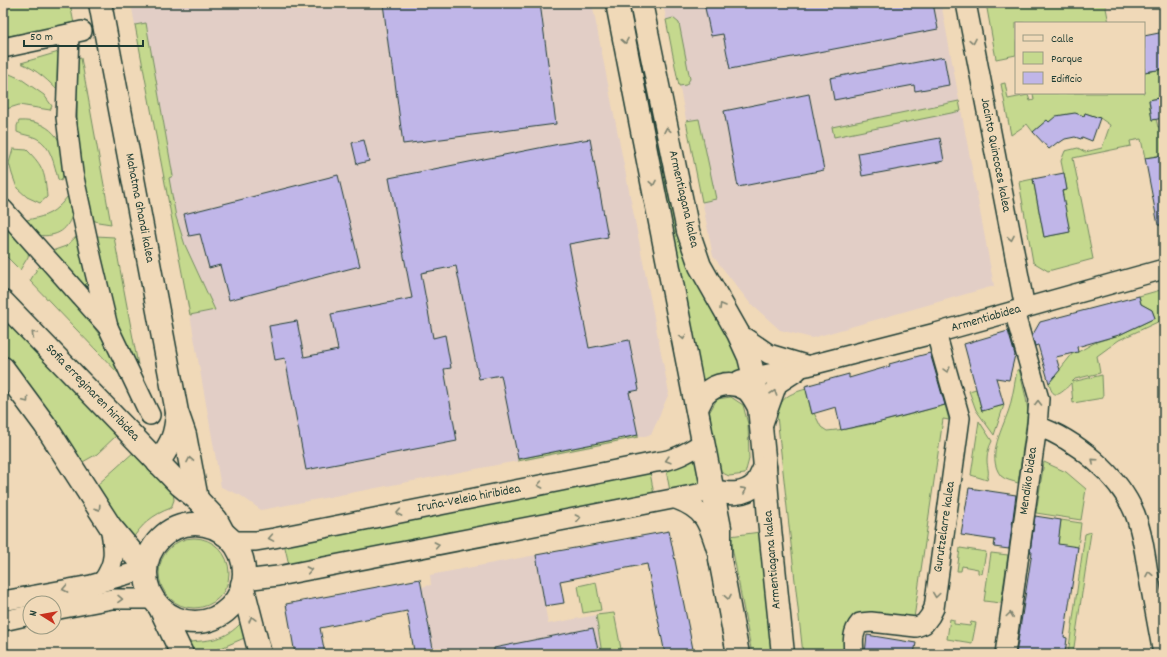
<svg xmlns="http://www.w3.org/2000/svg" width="1167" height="657" viewBox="0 0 1167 657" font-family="Dekko,sans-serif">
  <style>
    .built { fill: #e2cec6 }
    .green { fill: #c5d98e; stroke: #728b61 }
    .building { fill: #c0b6e8; stroke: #1f3d34 }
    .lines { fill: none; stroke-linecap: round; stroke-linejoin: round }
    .street-casing { stroke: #1f3d34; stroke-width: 22 }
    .secondary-casing { stroke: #1f3d34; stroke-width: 25 }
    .primary-casing { stroke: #1f3d34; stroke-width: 25 }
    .street { stroke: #f0d9b8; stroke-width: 19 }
    .secondary { stroke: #f0d9b8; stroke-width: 22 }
    .primary { stroke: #f0d9b8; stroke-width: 22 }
    .oneway { stroke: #7d836f }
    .labels { text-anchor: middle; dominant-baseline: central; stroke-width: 4; stroke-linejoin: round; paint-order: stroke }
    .street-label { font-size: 13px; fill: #1f3d34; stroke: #f0d9b8 }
  </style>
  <rect width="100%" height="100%" fill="#f0d9b8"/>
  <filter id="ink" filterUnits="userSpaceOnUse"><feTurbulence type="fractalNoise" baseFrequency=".025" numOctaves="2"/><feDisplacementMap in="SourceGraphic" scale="8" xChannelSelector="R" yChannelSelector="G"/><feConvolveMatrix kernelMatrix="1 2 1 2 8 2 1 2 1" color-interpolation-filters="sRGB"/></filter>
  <g filter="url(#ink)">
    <!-- built -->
    <g class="built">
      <path d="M131,3H592L669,393L651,435L638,437L637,435L518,459V461L261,510L240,495L221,487L190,315L215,310L185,245L176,217L168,178L173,176L146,24L135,25Z"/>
      <path d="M663,3H941L994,286L812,338L780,330L749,302L713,256Z"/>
      <path d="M536,555L548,624L602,614L609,654H401L433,648L421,587L431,585L430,575Z"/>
    </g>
    <!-- green -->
    <g class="green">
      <path d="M3,3H70L74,24L3,37Z"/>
      <path d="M626,3H633L672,197L744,371L735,374L723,372L712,376L704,381L701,379Z"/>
      <path d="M986,3H1105L1109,23H1016V55L996,59Z"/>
      <path d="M673,18L679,23L690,79L686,85L679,86L666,20Z"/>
      <path d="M146,23L173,176L169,178L176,217L185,245L215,310L190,315L135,25Z"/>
      <path d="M62,51L61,94C49,81 37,70 21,63Z"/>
      <path d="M81,58L111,224L98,222L88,218L78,156L76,59Z"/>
      <path d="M1164,69V97L1149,100L1152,120L1156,119L1158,127L1164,126V155L1145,158L1141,139L1130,141L1131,146L1073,158L1093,259L1048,271L1033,262L1019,182L1033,179L1044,237L1069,232L1062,191L1067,190L1061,161L1065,151L1078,148L1085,152L1102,148L1110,125L1100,118L1085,113L1084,116C1072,112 1059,114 1049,122L1047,120L1033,132L1027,124L1011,135L1001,84L1005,83L1008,99L1028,95L1030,101L1034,100L1033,93H1144V72Z"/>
      <path d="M3,71L21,79L44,95L52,106L50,110L19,105L3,110Z"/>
      <path d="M959,101L961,111L834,137L832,127Z"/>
      <path d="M699,119L716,199L702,202L686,121Z"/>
      <path d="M19,121C48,119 67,140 65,169C65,173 63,177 61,181L58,179C54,164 51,145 36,138C29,135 23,135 17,132V126Z"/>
      <path d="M13,149L27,150C44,167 45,173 47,197L40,203L27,197L17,188L12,174L9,163Z"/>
      <path d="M69,195L75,203C72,218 68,232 51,235C48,236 42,236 39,235C33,232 27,225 22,221C35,218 48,217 58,207C62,204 65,199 69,195Z"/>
      <path d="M3,223L29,249L28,257L20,270L3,253Z"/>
      <path d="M77,236L89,284L86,288L82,287L52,251L66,246Z"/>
      <path d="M96,236L114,237L138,365L134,366L117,323L100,269Z"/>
      <path d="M41,265L81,309L115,357L120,375L30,281L37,269Z"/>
      <path d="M1164,289V319L1119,340L1097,356L1100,373L1075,379L1072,382L1102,375L1103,398L1073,403L1071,383C1063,392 1053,403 1049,383L1073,353L1078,352L1096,342L1119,335L1155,318L1152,310L1141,304L1139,296Z"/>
      <path d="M3,313L118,434L97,454L81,463L51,418L3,353Z"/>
      <path d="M1019,369L1026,398L1028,411L1018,483C1013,481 1005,480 1001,476C985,456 1004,427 1010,406C1013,394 1015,382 1017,370Z"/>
      <path d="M806,389L812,414L814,413L821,427L827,431C867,428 906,415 945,405L949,420L943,419L914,618C911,618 908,620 905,620C890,620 852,602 848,625C846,634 848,645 849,654H803L777,416C780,397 789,394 806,389Z"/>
      <path d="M976,389L982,411L1004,405L994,435L976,410L969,391Z"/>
      <path d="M731,397L743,405L748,424L749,459L745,474L729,476L716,470L709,413L717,399Z"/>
      <path d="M979,421L992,441C989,447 987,453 987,460C987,468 990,472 987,480L971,475Z"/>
      <path d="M638,435V437L518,461V459Z"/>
      <path d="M135,451L173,491L174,500L171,508C152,515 142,524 131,541L96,486Z"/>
      <path d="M689,461H694L696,463L700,482L696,486L670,491L666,470L683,465Z"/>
      <path d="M1044,462L1066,472L1086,489L1081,520L1036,513Z"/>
      <path d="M650,472L654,495L289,565L284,543Z"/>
      <path d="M1061,520L1081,523L1078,547L1041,654Z"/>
      <path d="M760,532L772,654H752L730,536Z"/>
      <path d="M1091,532L1073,654H1068L1085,534Z"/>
      <circle cx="194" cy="573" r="35"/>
      <path d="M960,548L986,552L982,574L978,573V569L962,566L961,571H957Z"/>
      <path d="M991,553L1008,555L1001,603L984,601Z"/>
      <path d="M596,582L601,610L583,613L578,586Z"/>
      <path d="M614,613L622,654H602L596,615Z"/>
      <path d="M950,619L954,620V624L970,626L971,622L976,623L972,643L947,639Z"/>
      <path d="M241,623L249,636L207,654H191L188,648L190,642C212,640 225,640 241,623Z"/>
    </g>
    <!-- building -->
    <g class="building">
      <path d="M383,3H540L556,124L403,144L392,59H390Z"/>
      <path d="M704,3H933L938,29L730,69L723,34L711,36Z"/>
      <path d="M1164,32V69L1144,72V36Z"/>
      <path d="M944,57L949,85L915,91L914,85L834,100L830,78L902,64V65Z"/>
      <path d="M809,94L824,170L738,187L724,111Z"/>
      <path d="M1164,97V118L1152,120L1149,100Z"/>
      <path d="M1075,113L1084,116L1085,113L1100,118L1092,141L1082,137L1081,139L1075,137L1065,139L1059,143L1058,142L1049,149L1033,132L1047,120L1049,122L1056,116Z"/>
      <path d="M940,138L944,161L862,176L858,153Z"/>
      <path d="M590,139L608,237L569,244L589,348L629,340L639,390L629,392L638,435L518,459L501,375L479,379L456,266L421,273L433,338L445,335L451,368L444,369L457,441L306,470L285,358L275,360L269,326L297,321L304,357L338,350L331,314L412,298L389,178L559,144Z"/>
      <path d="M364,140L369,161L357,164L352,143Z"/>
      <path d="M1164,155V225H1158L1145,158Z"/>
      <path d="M1064,173L1067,190L1062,191L1070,232L1044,237L1033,179Z"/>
      <path d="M338,175L360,266L229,300L220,265L209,268L200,234L189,236L184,214Z"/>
      <path d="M1139,296L1141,304L1152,310L1155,318L1119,335L1077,347L1078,352L1056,357L1060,370L1049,383L1038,345L1035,346L1032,336L1040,322Z"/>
      <path d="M1008,331L1015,355L1009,380L996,378L1004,405L982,411L964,344Z"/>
      <path d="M930,353L945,405L873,424V423L841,430L836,407L812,414L805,386L849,374V378L890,366L889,364Z"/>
      <path d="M969,488L1016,495L1009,549L994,547L995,540L961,535Z"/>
      <path d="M1035,516L1061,520L1058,544L1078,547L1064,637L1067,638L1065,654H1016L1032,552H1030Z"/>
      <path d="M669,531L694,654H665L647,564L560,581L564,603L545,606L536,555Z"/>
      <path d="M420,579L434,654H416V651H414L407,611L320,628L325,654H295L286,604Z"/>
      <path d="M593,628L599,654H494V648Z"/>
      <path d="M867,635L916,643L914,654H865Z"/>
    </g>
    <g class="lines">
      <defs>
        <g id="street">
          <path d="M966,3L1025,308"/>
          <path d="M69,34L66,117L73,173L92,260L108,327"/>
          <path d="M3,48L82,31"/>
          <path d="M3,209L108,327L150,415"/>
          <path d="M738,333L769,354L806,365"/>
          <path d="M740,380L807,366L936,333L1164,269"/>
          <path d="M1037,426C1075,439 1119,475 1135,514C1142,532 1145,553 1148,573C1153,600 1158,627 1163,654"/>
          <path d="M761,429L777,384L797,371"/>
          <path d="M676,499C705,510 708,522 717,551"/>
          <path d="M232,541H256L274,538L656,462C673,461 688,452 703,443"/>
          <path d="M243,580L278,576L713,491"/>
          <path d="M103,581C117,561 114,549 110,526"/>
          <path d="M3,601L91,585L146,569"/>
          <path d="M54,610L112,599H153"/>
          <path d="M3,621L30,615"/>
          <path d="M854,654C853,642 852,632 860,623L871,622L916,627L924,624L930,616L934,608L960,418L936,333"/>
          <path d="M1005,654L1037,426L1039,399L1014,311"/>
        </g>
        <g id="secondary">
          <path d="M100,3L177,412L185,435L197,499"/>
          <path d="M3,302L180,485L197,499L216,519L224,534"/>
          <path d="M3,368L45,425L110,526L146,569"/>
          <path d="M158,463C171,443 175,438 177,414"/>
          <circle cx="195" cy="573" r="49"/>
          <path d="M242,584L260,654"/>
          <path d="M160,608L182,654"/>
        </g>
        <g id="primary">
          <path d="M617,3L720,528V559L738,654"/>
          <path d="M641,3L688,231L700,266L738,333L749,357L754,377L759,407L765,467L769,519L783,654"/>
          <path d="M697,408C700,403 702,397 705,394C716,383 733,381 746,389C751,392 756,402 759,407"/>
          <path d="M713,491C728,494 744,496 756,484C760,479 762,472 765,467"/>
        </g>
      </defs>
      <!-- street casing -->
      <use href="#street" class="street-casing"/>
      <!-- secondary casing -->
      <use href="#secondary" class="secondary-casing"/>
      <!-- primary casing -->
      <use href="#primary" class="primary-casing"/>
      <!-- street -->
      <use href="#street" class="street"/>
      <!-- secondary -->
      <use href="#secondary" class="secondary"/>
      <!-- primary -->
      <use href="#primary" class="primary"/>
    </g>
    <!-- one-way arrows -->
    <defs><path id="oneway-chevron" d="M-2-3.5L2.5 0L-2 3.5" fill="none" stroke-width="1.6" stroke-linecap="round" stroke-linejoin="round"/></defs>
    <g class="oneway">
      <use href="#oneway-chevron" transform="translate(625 41) rotate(79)"/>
      <use href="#oneway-chevron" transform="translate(973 41) rotate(79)"/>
      <use href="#oneway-chevron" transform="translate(667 130) rotate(-101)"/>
      <use href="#oneway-chevron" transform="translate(653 183) rotate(79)"/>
      <use href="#oneway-chevron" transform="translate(1011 238) rotate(79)"/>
      <use href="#oneway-chevron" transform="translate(722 306) rotate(-121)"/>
      <use href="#oneway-chevron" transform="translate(34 334) rotate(-134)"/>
      <use href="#oneway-chevron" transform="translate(683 337) rotate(79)"/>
      <use href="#oneway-chevron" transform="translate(947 370) rotate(74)"/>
      <use href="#oneway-chevron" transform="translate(774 393) rotate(-71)"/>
      <use href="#oneway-chevron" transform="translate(26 400) rotate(54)"/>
      <use href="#oneway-chevron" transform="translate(1038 403) rotate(-90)"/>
      <use href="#oneway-chevron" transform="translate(190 460) rotate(-101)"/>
      <use href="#oneway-chevron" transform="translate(668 460) rotate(164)"/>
      <use href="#oneway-chevron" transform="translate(1094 461) rotate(-138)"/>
      <use href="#oneway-chevron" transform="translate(540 485) rotate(169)"/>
      <use href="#oneway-chevron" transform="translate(744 490) rotate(-28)"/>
      <use href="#oneway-chevron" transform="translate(98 508) rotate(57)"/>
      <use href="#oneway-chevron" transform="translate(399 513) rotate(169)"/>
      <use href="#oneway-chevron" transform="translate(578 518) rotate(-11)"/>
      <use href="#oneway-chevron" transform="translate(271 538) rotate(170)"/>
      <use href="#oneway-chevron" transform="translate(437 545) rotate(-11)"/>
      <use href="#oneway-chevron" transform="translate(309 570) rotate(-11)"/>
      <use href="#oneway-chevron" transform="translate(1149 574) rotate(-100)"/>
      <use href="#oneway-chevron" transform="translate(65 589) rotate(169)"/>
      <use href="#oneway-chevron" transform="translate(936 595) rotate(98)"/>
      <use href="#oneway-chevron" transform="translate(728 597) rotate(79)"/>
      <use href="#oneway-chevron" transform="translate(120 599) rotate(1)"/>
      <use href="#oneway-chevron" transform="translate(1010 615) rotate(-82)"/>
      <use href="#oneway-chevron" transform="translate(252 619) rotate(-105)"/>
    </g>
  </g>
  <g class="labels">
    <!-- street labels -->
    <g class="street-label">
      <text transform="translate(995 155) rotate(79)">Jacinto Quincoces kalea</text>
      <text transform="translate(683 199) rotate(77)">Armentiagana kalea</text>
      <text transform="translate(139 208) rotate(79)">Mahatma Ghandi kalea</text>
      <text transform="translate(986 319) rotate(-16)">Armentiabidea</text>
      <text transform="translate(92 393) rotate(46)">Sofia erreginaren hiribidea</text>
      <text transform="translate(1029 481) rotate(-82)">Mendiko bidea</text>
      <text transform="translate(469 499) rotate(-11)">Iruña-Veleia hiribidea</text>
      <text transform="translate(945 527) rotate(-82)">Gurutzelarre kalea</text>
      <text transform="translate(773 560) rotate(-95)">Armentiagana kalea</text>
    </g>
  </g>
  <!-- margin -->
  <rect width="1167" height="657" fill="none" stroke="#f0d9b8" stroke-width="16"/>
  <rect x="8" y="8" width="1151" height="641" fill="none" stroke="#1f3d34" stroke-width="1.5" filter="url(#ink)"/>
  <!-- legend -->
  <rect x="1015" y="22" width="130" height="72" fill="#f0d9b8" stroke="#9c9b83"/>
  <rect x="1023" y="35" width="20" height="6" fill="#f0d9b8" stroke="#9c9b83"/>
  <text x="1051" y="42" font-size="12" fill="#1f3d34">Calle</text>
  <rect x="1023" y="52" width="20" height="12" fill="#c5d98e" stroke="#9c9b83"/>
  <text x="1051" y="62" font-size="12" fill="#1f3d34">Parque</text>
  <rect x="1023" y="72" width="20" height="12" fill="#c0b6e8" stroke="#9c9b83"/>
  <text x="1051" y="82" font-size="12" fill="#1f3d34">Edificio</text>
  <!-- north arrow -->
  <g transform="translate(42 615) rotate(281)"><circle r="19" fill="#f0d9b8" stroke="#9c9b83"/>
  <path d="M0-3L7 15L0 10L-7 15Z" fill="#c8321e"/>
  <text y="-6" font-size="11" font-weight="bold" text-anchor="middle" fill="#1f3d34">N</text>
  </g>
  <!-- scale -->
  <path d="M24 40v6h119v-6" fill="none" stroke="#1f3d34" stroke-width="2"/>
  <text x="30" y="40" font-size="12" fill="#1f3d34" stroke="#f0d9b8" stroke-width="3" paint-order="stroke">50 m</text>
</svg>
